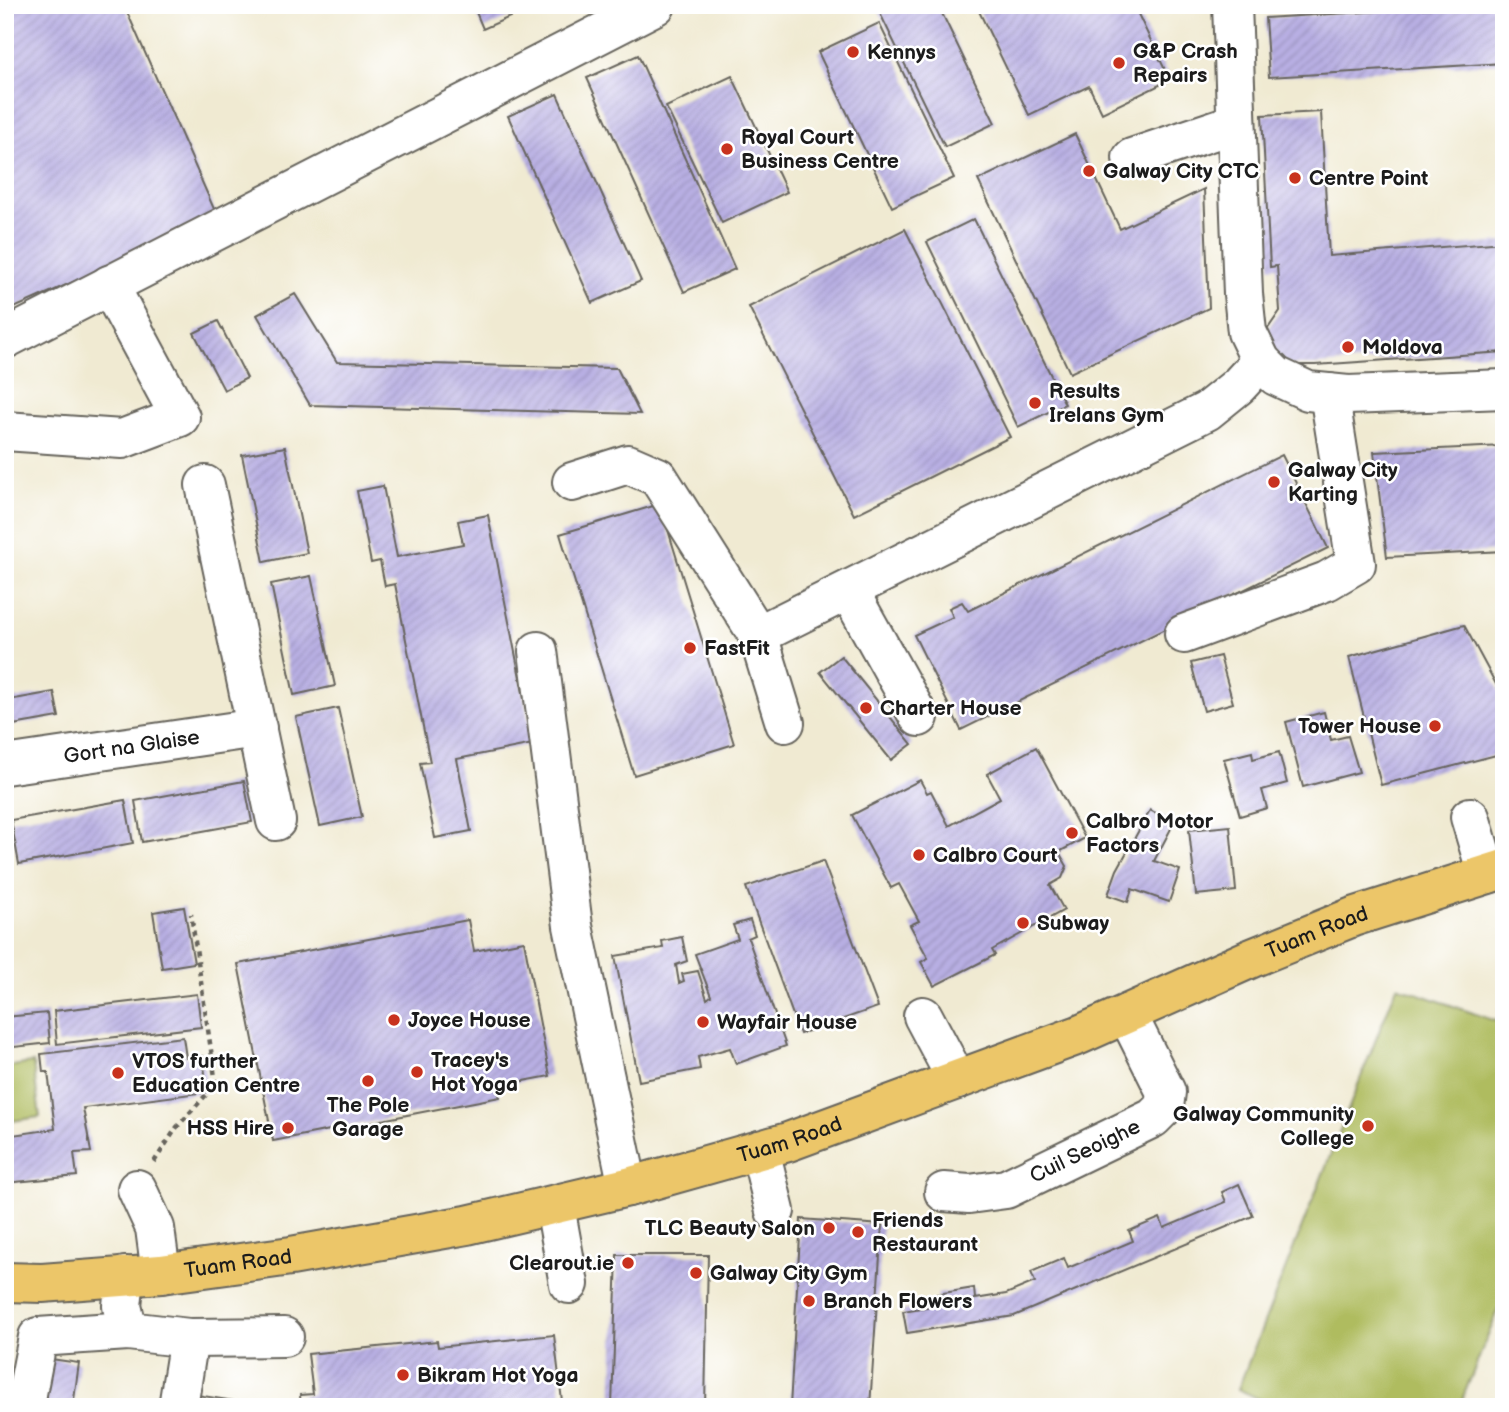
<svg xmlns="http://www.w3.org/2000/svg" width="1509" height="1412" viewBox="0 0 1509 1412" font-family="'Balsamiq Sans',sans-serif">
  <style>
    .park { fill: #afbc5e; stroke: #666c3d; stroke-width: 2 }
    .building { fill: url(#building-hatch) }
    .lines { fill: none; stroke-linecap: round; stroke-linejoin: round }
    .minor-casing { stroke: #66645c; stroke-width: 42 }
    .major-casing { stroke: #66645c; stroke-width: 42 }
    .path { stroke: #66645c; stroke-width: 4.5; stroke-dasharray: 5 5; stroke-linecap: butt }
    .minor { stroke: #fff; stroke-width: 38 }
    .major { stroke: #ecc669; stroke-width: 38 }
    .poi-dot { fill: #c8321e; stroke: #fff; stroke-width: 2.5 }
    .labels { text-anchor: middle; dominant-baseline: central; stroke-width: 5; stroke-linejoin: round; paint-order: stroke }
    .poi-label { font-size: 21px; font-weight: bold; fill: #1c1c1c; stroke: #fff; text-anchor: start }
    .street-label { font-size: 21px; fill: #1c1c1c; stroke: #fff }
  </style>
  <defs>
    <pattern id="building-hatch" width="6" height="6" patternUnits="userSpaceOnUse" patternTransform="scale(1.75)"><rect width="6" height="6" fill="#b8afe3"/><path d="M-1 1l2-2M0 6l6-6M5 7l2-2" fill="none" stroke="#9e96c2"/></pattern>
  </defs>
  <rect width="100%" height="100%" fill="#fff"/>
  <filter id="ink" filterUnits="userSpaceOnUse"><feTurbulence type="fractalNoise" baseFrequency=".0143" numOctaves="2"/><feDisplacementMap in="SourceGraphic" scale="14" xChannelSelector="R" yChannelSelector="G"/><feConvolveMatrix kernelMatrix="1 2 1 2 8 2 1 2 1" color-interpolation-filters="sRGB"/></filter>
  <filter id="wash" filterUnits="userSpaceOnUse"><feTurbulence type="fractalNoise" baseFrequency=".00686" numOctaves="4" result="noise"/><feDisplacementMap in="SourceGraphic" scale="28" xChannelSelector="R" yChannelSelector="G"/><feGaussianBlur stdDeviation="1.57" result="paint"/><feColorMatrix in="noise" values="0 0 0 0 0 0 0 0 0 0 0 0 0 0 0 0 0 1.4 0 .05"/><feComposite in="paint" operator="in"/></filter>
  <g filter="url(#wash)">
    <rect width="100%" height="100%" fill="#f0ead2"/>
    <!-- park -->
    <g class="park">
      <path d="M1397,986L1504,1024V1296L1459,1407H1276L1238,1389Z"/>
      <path d="M33,1063L40,1117L5,1122V1067Z"/>
    </g>
    <g id="blocks">
      <!-- building -->
      <g class="building">
        <path d="M5,5H124L218,218L5,312Z"/>
        <path d="M473,5H529L530,8L483,29Z"/>
        <path d="M876,5H938L995,123L945,147Z"/>
        <path d="M976,5H1153L1137,12L1170,80L1102,113L1089,86L1029,115Z"/>
        <path d="M1482,5H1504V63L1269,77L1265,18Z"/>
        <path d="M879,23L954,178L892,207L818,52Z"/>
        <path d="M638,55L735,269L684,292L587,78Z"/>
        <path d="M732,76L787,192L722,223L666,107Z"/>
        <path d="M557,94L641,281L592,303L508,116Z"/>
        <path d="M1321,112L1329,256L1504,242V352L1315,365H1291L1276,356L1267,330L1280,311L1277,266L1270,267L1262,115Z"/>
        <path d="M1075,134L1120,229L1204,189L1209,308L1070,373L978,180Z"/>
        <path d="M974,219L1065,404L1018,427L927,242Z"/>
        <path d="M905,229L1010,437L854,515L749,307Z"/>
        <path d="M295,294L337,362L617,368L640,414L310,405L257,315Z"/>
        <path d="M218,321L247,378L224,390L194,333Z"/>
        <path d="M1504,446V551L1387,557L1374,452Z"/>
        <path d="M285,447L307,553L264,562L242,455Z"/>
        <path d="M1282,455L1328,548L961,730L914,635L953,617L949,608L962,602L968,611Z"/>
        <path d="M383,486L397,557L463,544L458,521L488,515L533,744L457,759L471,831L435,838L420,763L430,762L395,584L385,586L380,561L371,563L357,491Z"/>
        <path d="M660,504L734,744L634,775L560,534Z"/>
        <path d="M311,576L335,686L294,695L271,584Z"/>
        <path d="M1464,625L1504,699V753L1381,785L1349,657Z"/>
        <path d="M841,656L912,744L891,760L820,672Z"/>
        <path d="M1220,656L1233,703L1204,711L1191,663Z"/>
        <path d="M54,692L59,717L13,725L9,700Z"/>
        <path d="M338,708L362,817L320,826L296,717Z"/>
        <path d="M1324,712L1331,740L1348,736L1359,772L1303,787L1286,722Z"/>
        <path d="M1036,747L1085,838L1059,852L1067,866L1062,878L1050,885L1064,910L992,950L995,955L934,986L921,962L928,958L910,925L919,921L899,884L891,888L852,815L920,780L927,793L931,791L949,826L1000,798L987,774Z"/>
        <path d="M1252,752L1253,759L1279,752L1287,783L1262,790L1267,808L1240,816L1224,759Z"/>
        <path d="M244,781L252,822L142,842L135,801Z"/>
        <path d="M125,800L133,843L19,864L11,820Z"/>
        <path d="M1150,810L1174,823L1154,861L1180,870L1169,902L1132,889L1128,902L1108,895L1117,870Z"/>
        <path d="M1230,826L1236,891L1196,895L1189,830Z"/>
        <path d="M823,861L878,1007L800,1034L746,887Z"/>
        <path d="M184,907L194,963L162,968L153,912Z"/>
        <path d="M468,920L474,951L524,941L550,1076L497,1086L500,1097L273,1141L238,964Z"/>
        <path d="M750,920L755,935L748,938L786,1046L736,1064L730,1048L698,1057L700,1069L639,1081L615,956L663,948L662,941L682,937L687,961L676,965L679,983L684,981L682,974L698,971L707,999L711,996L695,954L738,939L733,925Z"/>
        <path d="M197,994L201,1027L57,1044L54,1011Z"/>
        <path d="M47,1013L50,1043L5,1048V1017Z"/>
        <path d="M183,1037L186,1058L203,1056L207,1092L83,1108L91,1152L74,1153L77,1176L5,1183V1136L55,1129L48,1072H43L41,1054Z"/>
        <path d="M1239,1184L1253,1216L1014,1316L907,1333L903,1311L939,1305L937,1294L974,1288L975,1299L1006,1294L1035,1282L1031,1272L1064,1258L1068,1268L1133,1241L1129,1231L1160,1218L1164,1228L1226,1202L1222,1192Z"/>
        <path d="M801,1219L882,1225L870,1407H790Z"/>
        <path d="M617,1255H708L705,1407H612Z"/>
        <path d="M554,1335L562,1401L508,1407H301L300,1395L313,1394L308,1354L437,1341L438,1347Z"/>
        <path d="M51,1359L79,1363L73,1407H44Z"/>
        <path d="M197,1395L259,1405V1407H187Z"/>
      </g>
    </g>
  </g>
  <g filter="url(#ink)">
    <use href="#blocks" fill-opacity="0" stroke="#66645c" stroke-width="2"/>
    <g class="lines">
      <defs>
        <g id="minor">
          <path d="M1232,5L1243,294L1247,332L1261,361L1276,376L1308,391L1348,395L1504,389"/>
          <path d="M1132,158L1236,123"/>
          <path d="M5,339L656,5"/>
          <path d="M5,431L122,439L180,417L109,285"/>
          <path d="M572,482L628,464L658,477L758,635L785,723"/>
          <path d="M205,485L276,821"/>
          <path d="M849,591L919,717"/>
          <path d="M1184,634L1327,581L1356,564L1329,393"/>
          <path d="M758,635L1207,411L1238,386L1261,361"/>
          <path d="M538,651L573,926L628,1187"/>
          <path id="s1" d="M5,765L257,728"/>
          <path d="M1470,817L1487,874"/>
          <path d="M923,1016L957,1080"/>
          <path d="M760,1150L775,1211"/>
          <path d="M137,1189L155,1228L161,1274"/>
          <path id="s2" d="M944,1192L969,1194L1006,1189L1153,1118L1164,1107L1166,1092L1127,1014"/>
          <path d="M555,1206L569,1284"/>
          <path d="M125,1276L122,1306L128,1331L189,1338L178,1407"/>
          <path d="M189,1338L284,1337"/>
          <path d="M25,1404L38,1337L128,1331"/>
        </g>
        <g id="major">
          <path id="s3" d="M5,1282L42,1283L161,1274L291,1256L467,1225L628,1187L788,1142L1079,1035L1252,958L1353,917L1504,869"/>
        </g>
      </defs>
      <!-- minor casing -->
      <use href="#minor" class="minor-casing"/>
      <!-- major casing -->
      <use href="#major" class="major-casing"/>
      <!-- path -->
      <path class="path" d="M154,1162L177,1127L216,1084L191,914"/>
      <!-- minor -->
      <use href="#minor" class="minor"/>
      <!-- major -->
      <use href="#major" class="major"/>
    </g>
  </g>
  <!-- markers -->
  <g class="poi-dot">
    <circle cx="853" cy="52" r="7"/>
    <circle cx="1119" cy="63" r="7"/>
    <circle cx="727" cy="149" r="7"/>
    <circle cx="1089" cy="171" r="7"/>
    <circle cx="1295" cy="178" r="7"/>
    <circle cx="1348" cy="347" r="7"/>
    <circle cx="1035" cy="403" r="7"/>
    <circle cx="1274" cy="482" r="7"/>
    <circle cx="690" cy="648" r="7"/>
    <circle cx="866" cy="708" r="7"/>
    <circle cx="1435" cy="726" r="7"/>
    <circle cx="1072" cy="833" r="7"/>
    <circle cx="919" cy="855" r="7"/>
    <circle cx="1023" cy="923" r="7"/>
    <circle cx="394" cy="1020" r="7"/>
    <circle cx="703" cy="1022" r="7"/>
    <circle cx="417" cy="1072" r="7"/>
    <circle cx="118" cy="1073" r="7"/>
    <circle cx="368" cy="1081" r="7"/>
    <circle cx="1368" cy="1126" r="7"/>
    <circle cx="288" cy="1128" r="7"/>
    <circle cx="829" cy="1228" r="7"/>
    <circle cx="858" cy="1232" r="7"/>
    <circle cx="628" cy="1263" r="7"/>
    <circle cx="696" cy="1273" r="7"/>
    <circle cx="809" cy="1301" r="7"/>
    <circle cx="403" cy="1375" r="7"/>
  </g>
  <g class="labels">
    <!-- poi labels -->
    <g class="poi-label">
      <text x="1133" y="51">G&amp;P Crash<tspan x="1133" dy="24">Repairs</tspan></text>
      <text x="867" y="52">Kennys</text>
      <text x="741" y="137">Royal Court<tspan x="741" dy="24">Business Centre</tspan></text>
      <text x="1103" y="171">Galway City CTC</text>
      <text x="1309" y="178">Centre Point</text>
      <text x="1362" y="347">Moldova</text>
      <text x="1049" y="391">Results<tspan x="1049" dy="24">Irelans Gym</tspan></text>
      <text x="1288" y="470">Galway City<tspan x="1288" dy="24">Karting</tspan></text>
      <text x="704" y="648">FastFit</text>
      <text x="880" y="708">Charter House</text>
      <text x="1421" y="726" text-anchor="end">Tower House</text>
      <text x="1086" y="821">Calbro Motor<tspan x="1086" dy="24">Factors</tspan></text>
      <text x="933" y="855">Calbro Court</text>
      <text x="1037" y="923">Subway</text>
      <text x="408" y="1020">Joyce House</text>
      <text x="717" y="1022">Wayfair House</text>
      <text x="431" y="1060">Tracey's<tspan x="431" dy="24">Hot Yoga</tspan></text>
      <text x="132" y="1061">VTOS further<tspan x="132" dy="24">Education Centre</tspan></text>
      <text x="368" y="1105" text-anchor="middle">The Pole<tspan x="368" dy="24">Garage</tspan></text>
      <text x="1354" y="1114" text-anchor="end">Galway Community<tspan x="1354" dy="24">College</tspan></text>
      <text x="274" y="1128" text-anchor="end">HSS Hire</text>
      <text x="872" y="1220">Friends<tspan x="872" dy="24">Restaurant</tspan></text>
      <text x="815" y="1228" text-anchor="end">TLC Beauty Salon</text>
      <text x="614" y="1263" text-anchor="end">Clearout.ie</text>
      <text x="710" y="1273">Galway City Gym</text>
      <text x="823" y="1301">Branch Flowers</text>
      <text x="417" y="1375">Bikram Hot Yoga</text>
    </g>
    <!-- street labels -->
    <g class="street-label">
      <text stroke="none"><textPath href="#s1" startOffset="128">Gort na Glaise</textPath></text>
      <text stroke="none"><textPath href="#s3" startOffset="1367">Tuam Road</textPath></text>
      <text stroke="none"><textPath href="#s3" startOffset="800">Tuam Road</textPath></text>
      <text stroke="none"><textPath href="#s2" startOffset="150">Cuil Seoighe</textPath></text>
      <text stroke="none"><textPath href="#s3" startOffset="234">Tuam Road</textPath></text>
    </g>
  </g>
  <!-- margin -->
  <rect width="1509" height="1412" fill="none" stroke="#fff" stroke-width="28"/>
</svg>
